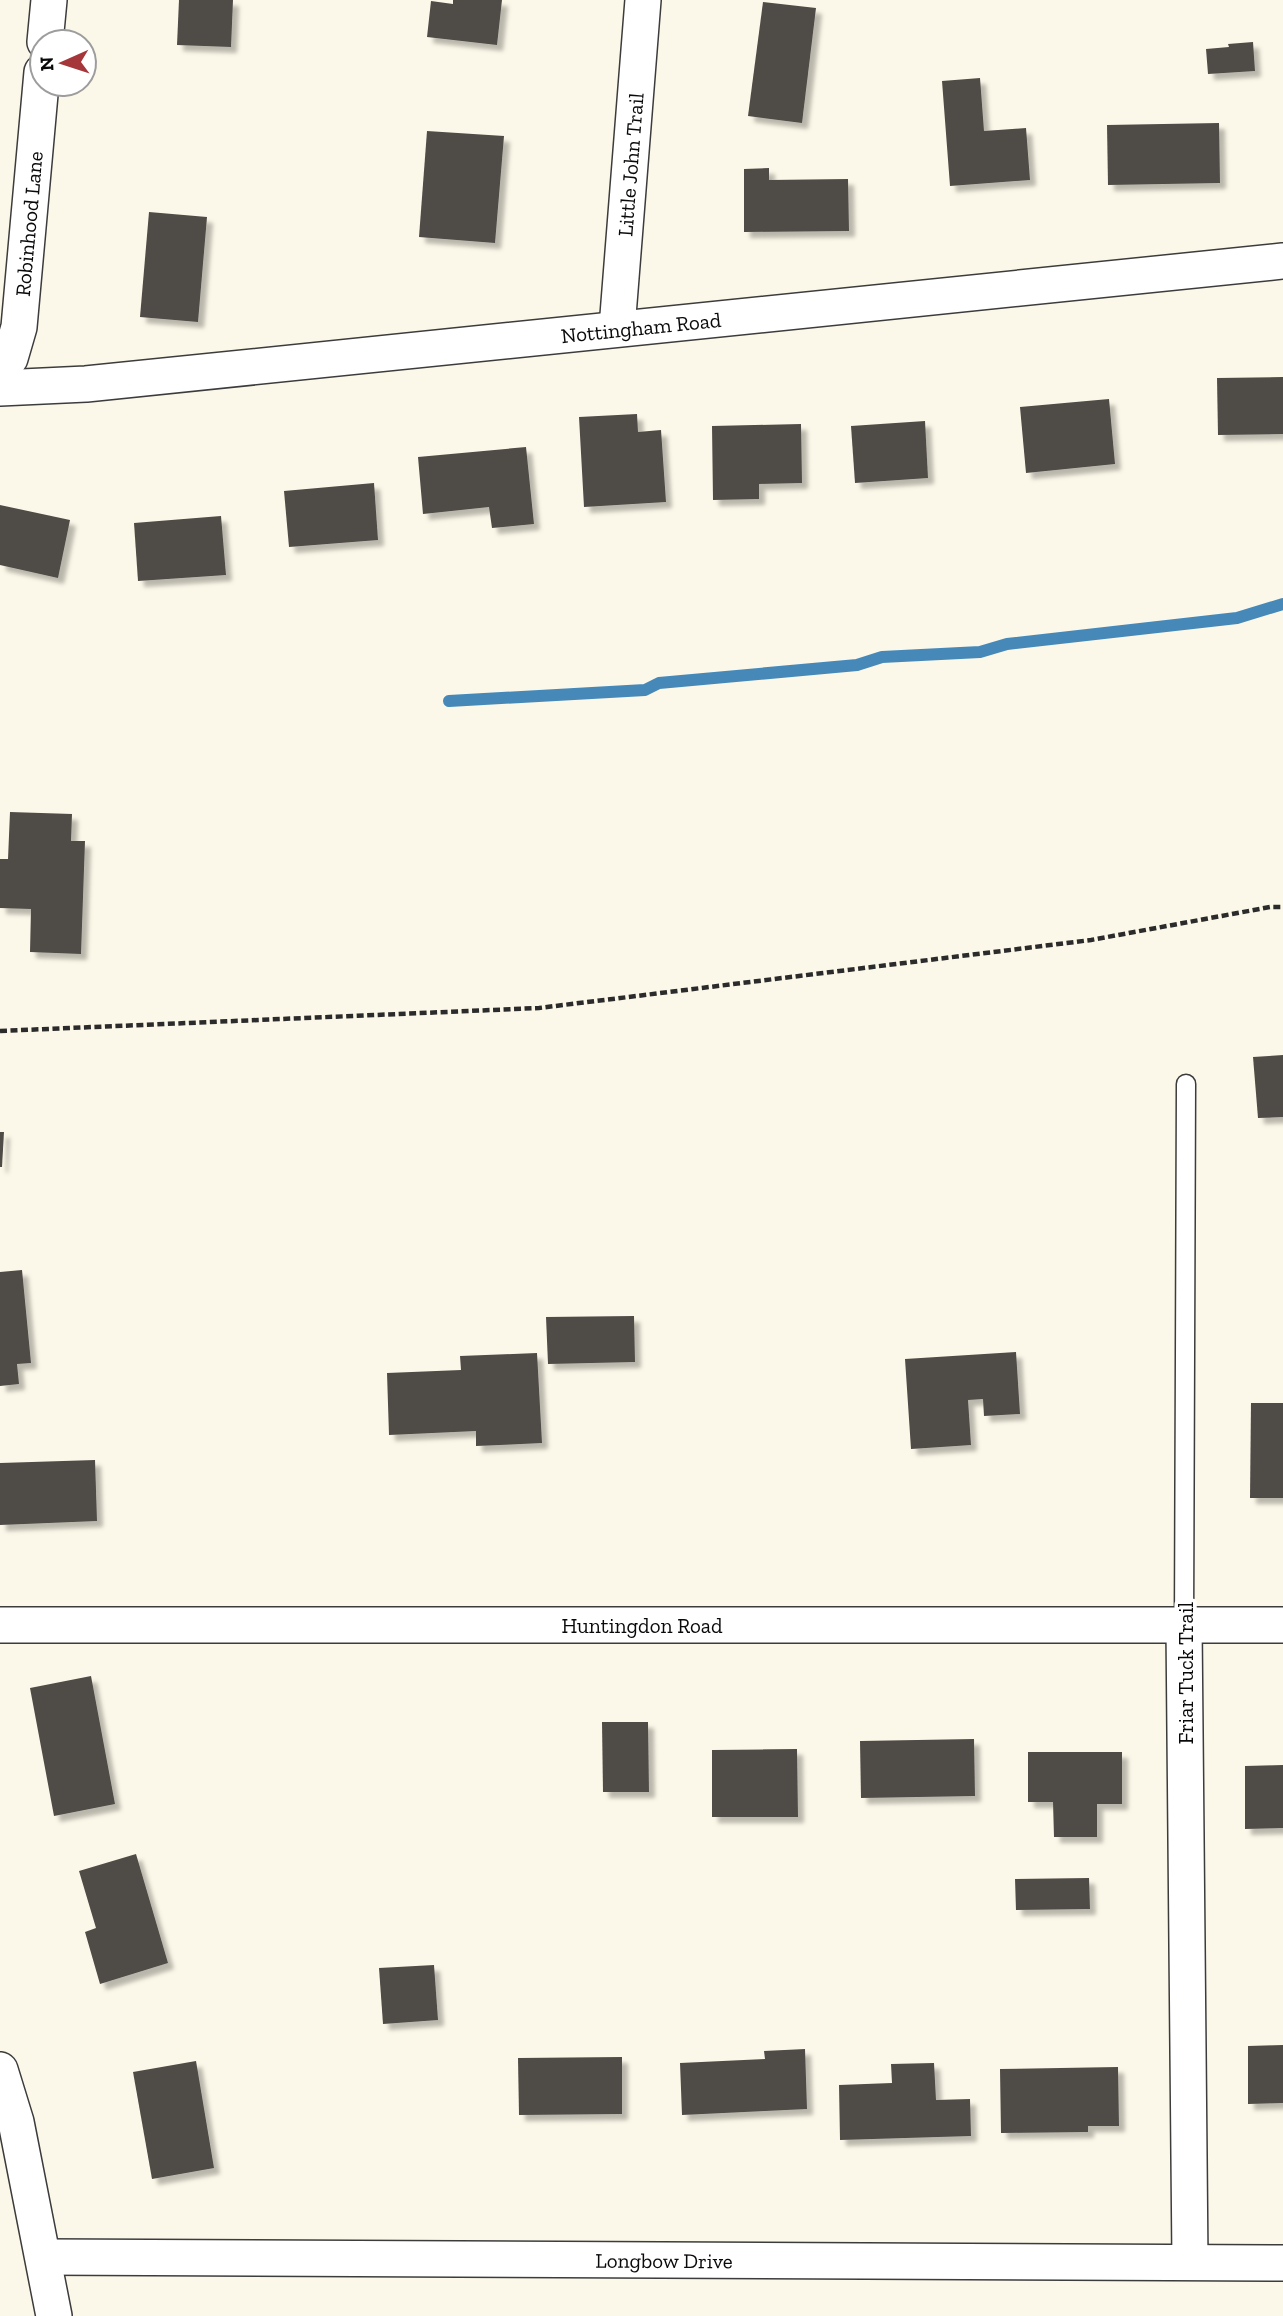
<svg xmlns="http://www.w3.org/2000/svg" width="1283" height="2316" viewBox="0 0 1283 2316" font-family="'Zilla Slab',serif">
  <style>
    .lines { fill: none; stroke-linecap: round; stroke-linejoin: round }
    .stream { stroke: #4689b9; stroke-width: 12 }
    .building { fill: #504b47; filter: url(#shadow) }
    .service-casing { stroke: #3c3c3c; stroke-width: 21 }
    .minor-casing { stroke: #3c3c3c; stroke-width: 38 }
    .path { stroke: #2b2b2b; stroke-width: 4.5; stroke-dasharray: 7 3.5; stroke-linecap: butt }
    .service { stroke: #fff; stroke-width: 18 }
    .minor { stroke: #fff; stroke-width: 35 }
    .labels { text-anchor: middle; dominant-baseline: central; stroke-width: 7; stroke-linejoin: round; paint-order: stroke }
    .street-label { font-size: 21px; fill: #090909; stroke: #fff }
  </style>
  <defs>
    <filter id="shadow"><feDropShadow dx="6" dy="6" stdDeviation="2" flood-color="#0004"/></filter>
  </defs>
  <rect width="100%" height="100%" fill="#fcf8e9"/>
  <g class="lines">
    <!-- stream -->
    <path class="stream" d="M449,701L645,690L659,683L857,665L882,657L980,652L1007,644L1237,618L1283,604"/>
  </g>
  <!-- building -->
  <g class="building">
    <path d="M179,0H233L231,47L177,45Z"/>
    <path d="M453,0H502L497,45L427,37L431,1L453,4Z"/>
    <path d="M763,2L816,8L802,123L748,116Z"/>
    <path d="M1253,42L1255,71L1208,74L1206,49L1229,47L1228,44Z"/>
    <path d="M980,78L984,131L1026,128L1030,180L950,186L942,81Z"/>
    <path d="M1219,123L1220,183L1108,185L1107,125Z"/>
    <path d="M427,131L504,136L495,243L419,237Z"/>
    <path d="M769,168V180L848,179L849,231L744,232V169Z"/>
    <path d="M149,212L207,217L198,322L140,317Z"/>
    <path d="M1283,377V434L1218,435L1217,378Z"/>
    <path d="M1109,399L1115,464L1026,473L1020,407Z"/>
    <path d="M637,414L638,432L661,430L666,502L584,507L579,417Z"/>
    <path d="M925,421L928,478L855,483L851,426Z"/>
    <path d="M801,424L802,483L759,484V499L713,500L712,426Z"/>
    <path d="M526,447L534,524L492,528L489,507L423,514L418,457Z"/>
    <path d="M374,483L378,540L289,547L284,491Z"/>
    <path d="M0,505L70,520L58,578L0,565Z"/>
    <path d="M221,516L226,575L138,581L134,523Z"/>
    <path d="M10,812L72,814L71,841H85L81,954L30,952L31,909L0,908V859H8Z"/>
    <path d="M1283,1055V1117L1258,1118L1253,1057Z"/>
    <path d="M0,1132H4L2,1167H0Z"/>
    <path d="M22,1270L31,1363L17,1364L19,1384L0,1386V1272Z"/>
    <path d="M634,1316L635,1362L548,1364L546,1317Z"/>
    <path d="M1016,1352L1020,1414L984,1416L983,1399L968,1400L971,1445L911,1449L905,1359Z"/>
    <path d="M537,1353L542,1443L476,1446V1431L389,1435L387,1373L461,1370L460,1356Z"/>
    <path d="M1251,1403H1283V1498H1250Z"/>
    <path d="M95,1460L97,1521L0,1525V1463Z"/>
    <path d="M91,1676L115,1804L54,1816L30,1688Z"/>
    <path d="M602,1722H648L649,1792H603Z"/>
    <path d="M974,1739L975,1796L861,1798L860,1741Z"/>
    <path d="M797,1749L798,1817H712V1750Z"/>
    <path d="M1028,1752H1122V1804H1097V1837H1054L1053,1802H1028Z"/>
    <path d="M1283,1765V1828L1245,1829V1766Z"/>
    <path d="M136,1854L168,1963L100,1984L85,1932L96,1928L79,1871Z"/>
    <path d="M1089,1878L1090,1909L1016,1910L1015,1879Z"/>
    <path d="M434,1965L438,2020L383,2024L379,1968Z"/>
    <path d="M1283,2045V2103L1248,2104V2046Z"/>
    <path d="M805,2049L807,2109L682,2115L680,2063L765,2059L764,2051Z"/>
    <path d="M622,2057V2114L519,2115L518,2058Z"/>
    <path d="M196,2061L214,2168L152,2179L133,2072Z"/>
    <path d="M934,2063L936,2100L970,2099L971,2136L840,2140L839,2085L892,2083L891,2064Z"/>
    <path d="M1118,2067L1119,2126H1088V2132L1001,2133L1000,2069Z"/>
  </g>
  <g class="lines">
    <defs>
      <path id="service" d="M1184,1626L1186,1084"/>
      <g id="minor">
        <path d="M45,42L49,0"/>
        <path id="s1" d="M617,328L643,0"/>
        <path id="s2" d="M0,373L10,358L19,327L42,72"/>
        <path id="s3" d="M0,388L86,384L1283,261"/>
        <path id="s4" d="M0,1625H1283"/>
        <path d="M1184,1626L1190,2262"/>
        <path d="M0,2070L16,2122L54,2316"/>
        <path id="s5" d="M44,2257L1283,2263"/>
      </g>
    </defs>
    <!-- service casing -->
    <use href="#service" class="service-casing"/>
    <!-- minor casing -->
    <use href="#minor" class="minor-casing"/>
    <!-- path -->
    <path class="path" d="M0,1031L539,1008L1091,940L1270,907H1283"/>
    <!-- service -->
    <use href="#service" class="service"/>
    <!-- minor -->
    <use href="#minor" class="minor"/>
  </g>
  <g class="labels">
    <!-- street labels -->
    <g class="street-label">
      <text stroke="none"><textPath href="#s1" startOffset="164">Little John Trail</textPath></text>
      <text stroke="none"><textPath href="#s2" startOffset="154">Robinhood Lane</textPath></text>
      <text stroke="none"><textPath href="#s3" startOffset="644">Nottingham Road</textPath></text>
      <text stroke="none"><textPath href="#s4" startOffset="642">Huntingdon Road</textPath></text>
      <text transform="translate(1185 1673) rotate(-90)">Friar Tuck Trail</text>
      <text stroke="none"><textPath href="#s5" startOffset="620">Longbow Drive</textPath></text>
    </g>
  </g>
  <!-- north arrow -->
  <g transform="translate(63 63) rotate(267)"><circle r="33" fill="#ffffff" stroke="#9d9d9d" stroke-width="2"/>
  <path d="M0-5L12 26L0 18L-12 26Z" fill="#a5363a"/>
  <text y="-10" font-size="19" font-weight="bold" text-anchor="middle" fill="#090909">N</text>
  </g>
</svg>
